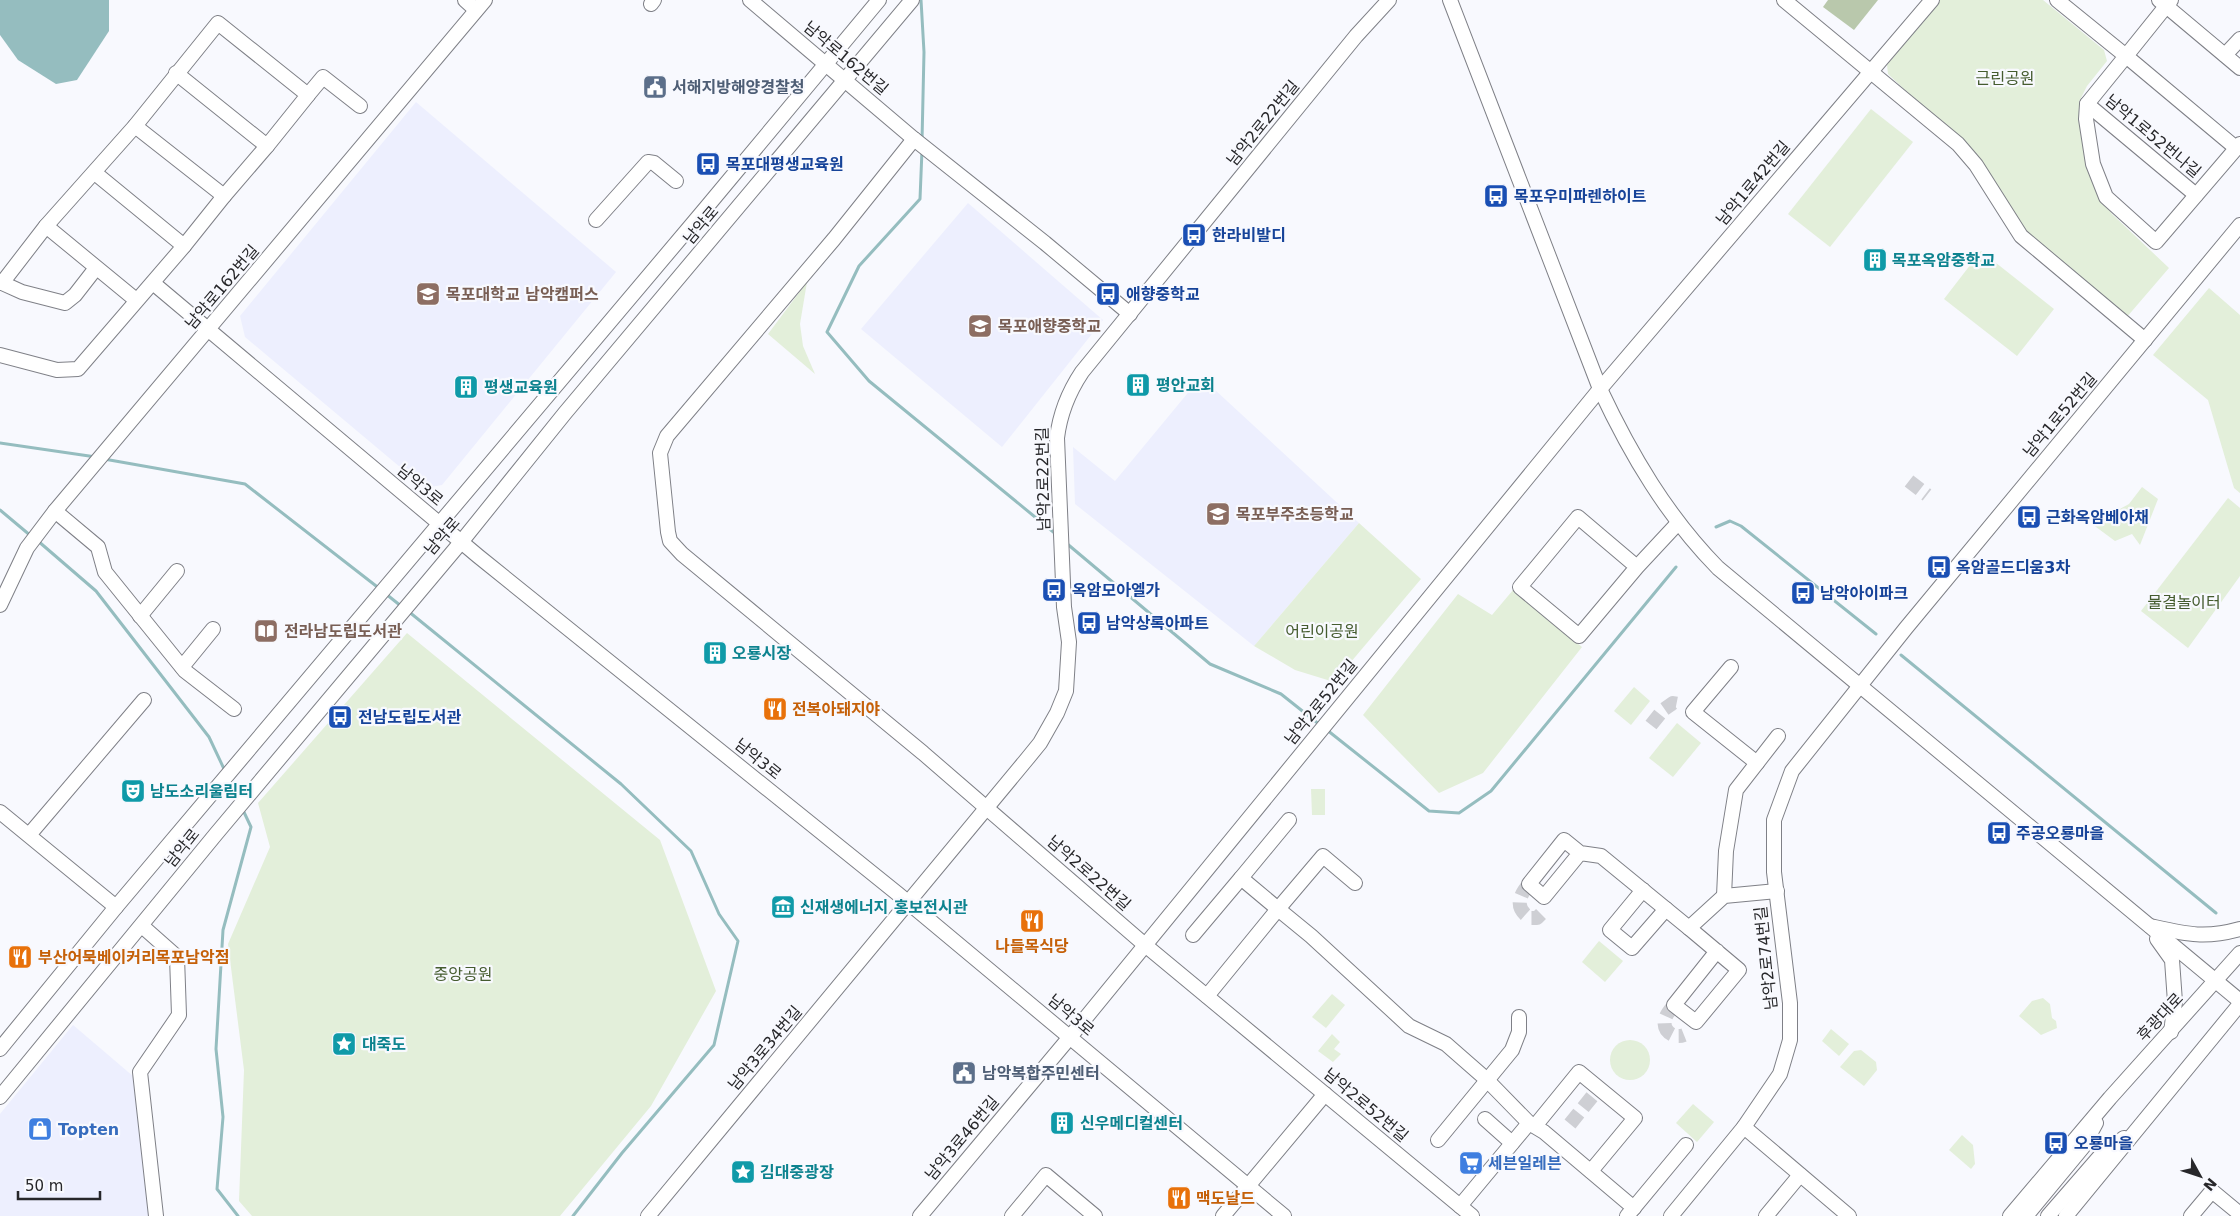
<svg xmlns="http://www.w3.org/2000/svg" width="2240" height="1216" viewBox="0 0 2240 1216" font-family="'DejaVu Sans','Noto Sans KR',sans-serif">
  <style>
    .built { fill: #edeffe }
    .green { fill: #e3efda }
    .forest { fill: #b9c8ac }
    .water { fill: #95bdbf }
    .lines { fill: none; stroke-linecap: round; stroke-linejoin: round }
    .stream { stroke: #95bdbf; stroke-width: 3 }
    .minor-tunnel { stroke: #cecfd4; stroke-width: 14; stroke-dasharray: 14 7; stroke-linecap: butt }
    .minor-casing { stroke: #7f8087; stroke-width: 16 }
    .minor { stroke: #fff; stroke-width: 14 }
    .labels { text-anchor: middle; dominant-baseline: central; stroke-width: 4.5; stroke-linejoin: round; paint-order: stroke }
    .street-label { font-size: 16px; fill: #27272a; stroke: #f8f9fe }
    .park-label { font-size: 16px; fill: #455c2f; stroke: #f8f9fe }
    .service-label { font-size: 16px; font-weight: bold; fill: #4e5e75; stroke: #f8f9fe; text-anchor: start }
    .transit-label { font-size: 16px; font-weight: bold; fill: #164399; stroke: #f8f9fe; text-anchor: start }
    .culture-label { font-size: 16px; font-weight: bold; fill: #0d838f; stroke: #f8f9fe; text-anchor: start }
    .education-label { font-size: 16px; font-weight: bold; fill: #785e54; stroke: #f8f9fe; text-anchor: start }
    .food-label { font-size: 16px; font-weight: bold; fill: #c56008; stroke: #f8f9fe; text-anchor: start }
    .shop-label { font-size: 16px; font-weight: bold; fill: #366cbe; stroke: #f8f9fe; text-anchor: start }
  </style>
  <rect width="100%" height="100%" fill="#f8f9fe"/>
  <!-- built -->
  <g class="built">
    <path d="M416,102L616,272L442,485L425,488L245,337L240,316Z"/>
    <path d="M968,203L1103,320L1002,447L861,329Z"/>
    <path d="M1201,377L1359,523L1254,646L1075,504L1073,447L1115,481Z"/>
    <path d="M73,1025L134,1077L153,1216H0V1114Z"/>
  </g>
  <!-- green -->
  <g class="green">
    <path d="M1939,0H2043L2104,50L2107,61L2087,86L2079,102L2082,134L2089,171L2100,197L2112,214L2169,268L2126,318L2016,223L1964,146L1888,74L1887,65Z"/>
    <path d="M1871,109L1913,142L1830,247L1788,214Z"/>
    <path d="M1981,251L2054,309L2017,356L1944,299Z"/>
    <path d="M807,282L800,324L803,346L815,374L768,334Z"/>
    <path d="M2209,288L2240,315V493L2234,488L2208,400L2153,355Z"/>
    <path d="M2142,487L2158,499L2140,545L2132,534L2115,541L2092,524L2129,504Z"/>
    <path d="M2228,498L2240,508V576L2188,648L2141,611Z"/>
    <path d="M1359,523L1421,579L1334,682L1295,670L1254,646Z"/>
    <path d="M1513,590L1582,647L1483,773L1439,793L1363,715L1458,594L1492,615Z"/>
    <path d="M407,633L660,840L716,991L651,1106L560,1216H252L239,1201L244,1070L228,944L270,847L258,803Z"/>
    <path d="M1634,687L1650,701L1631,725L1614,711Z"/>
    <path d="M1677,723L1701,743L1673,777L1649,758Z"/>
    <path d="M1311,789H1325V815H1312Z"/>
    <path d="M1599,941L1623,961L1605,982L1582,962Z"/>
    <path d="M1332,994L1345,1005L1326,1028L1312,1017Z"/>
    <path d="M2043,998L2050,1004L2052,1018L2056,1021L2057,1028L2041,1035L2019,1016L2032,1001Z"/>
    <path d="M1831,1029L1849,1044L1839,1056L1822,1041Z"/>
    <path d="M1332,1034L1340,1042L1334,1049L1341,1054L1333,1062L1318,1051Z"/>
    <circle cx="1630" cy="1060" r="20"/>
    <path d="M1861,1050L1876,1062L1877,1070L1864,1086L1840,1067L1854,1051Z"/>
    <path d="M1693,1104L1714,1122L1697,1142L1676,1123Z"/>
    <path d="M1962,1135L1973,1145L1975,1164L1971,1169L1949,1150Z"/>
  </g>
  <!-- forest -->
  <path class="forest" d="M1828,0H1878L1854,30L1823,7Z"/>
  <!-- water -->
  <path class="water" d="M0,0H109V31L77,80L56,84L18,60L0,35Z"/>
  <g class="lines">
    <!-- stream -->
    <g class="stream">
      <path d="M921,0L924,52L922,141"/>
      <path d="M922,150L920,199L859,266L827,332L869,381L1057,535"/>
      <path d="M0,443L96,457"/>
      <path d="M104,459L245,484L380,589"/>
      <path d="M0,510L31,536"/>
      <path d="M1716,527L1730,521L1741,526L1876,634"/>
      <path d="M38,541L96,591L209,737L225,771"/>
      <path d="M1065,542L1210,664L1281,694L1320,725"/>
      <path d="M386,594L401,606"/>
      <path d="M408,611L621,784L691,851L719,914L738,941L714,1045L622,1153L573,1216"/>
      <path d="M1901,655L2216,913"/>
      <path d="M1327,730L1429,811L1459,813L1491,791L1676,567"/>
      <path d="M229,779L238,800"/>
      <path d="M238,1216L217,1189L223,1117L216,1049L223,930L251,827L242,808"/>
    </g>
    <!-- minor-tunnel -->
    <g class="minor-tunnel">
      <path d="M1909,481L1927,495"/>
      <path d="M1651,725L1663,710L1673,703L1683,705"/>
      <path d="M1529,884C1519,896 1514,908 1530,918H1537L1541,914"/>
      <path d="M1674,1005C1671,1009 1667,1013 1665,1019C1662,1031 1674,1039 1684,1035"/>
      <path d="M1570,1124L1599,1088"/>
    </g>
    <defs>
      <g id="minor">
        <path d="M465,0L476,10"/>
        <path d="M750,0L914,139L1045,243L1130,314"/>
        <path d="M1450,0L1600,389C1631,455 1667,516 1718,568L2240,1001"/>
        <path d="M1784,0L1958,144L1976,165L2021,236L2145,340"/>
        <path d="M2057,0L2126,56L2087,104L2086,119L2093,164L2106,197L2156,242L2240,144"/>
        <path d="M2159,0L2240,68"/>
        <path d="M2171,0L2126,56L2236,148"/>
        <path d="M651,4L654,0"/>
        <path d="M2225,55L2240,39"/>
        <path d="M176,73L267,146L224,196"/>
        <path d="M308,95L323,77L360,106"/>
        <path d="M2087,104L2196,195"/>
        <path d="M135,126L224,196L184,246"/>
        <path d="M914,139L834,239L667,436L660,453L668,532L670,541L682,554L923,753L1145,945L1472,1216"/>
        <path d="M596,220L648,162L654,163L676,181"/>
        <path d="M46,226L136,300"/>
        <path d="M0,282L22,292L65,303L75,295L96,268"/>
        <path d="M2,283L46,226L135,126L218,23L308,95L267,146"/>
        <path d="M153,283L478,556L898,894L1284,1216"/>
        <path d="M0,355L57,370L78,369L184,246L95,173"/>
        <path d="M55,511L98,547L105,572L185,671L234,709"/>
        <path d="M1637,567L1578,517L1520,587L1579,636L1637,567L1678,523"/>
        <path d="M0,605L27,548L55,511L485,0"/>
        <path d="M140,616L177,571"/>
        <path d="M182,667L213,629"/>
        <path d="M1731,667L1693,712L1757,763"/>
        <path d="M0,812L116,907"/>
        <path d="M1289,820L1241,878L1278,909L1323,856L1355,883"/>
        <path d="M29,835L144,700"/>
        <path d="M1580,853L1544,897L1529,884L1564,840L1580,853L1601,856L1689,928L1724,896L1777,891"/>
        <path d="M1643,890L1610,930L1632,948L1666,909"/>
        <path d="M1724,896L1726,851L1736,790L1778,736"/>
        <path d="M142,926L177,957L179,1015L140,1072L156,1216"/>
        <path d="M2150,926C2186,934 2204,939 2240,929"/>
        <path d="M1689,928L1739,970L1696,1022L1674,1005L1717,951"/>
        <path d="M1193,935L1241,878"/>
        <path d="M2157,939L2172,960L2175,1002L2171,1032"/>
        <path d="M1207,996L1278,909L1311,936L1409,1026L1446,1044L1486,1079L1529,1123L1544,1132L1634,1208"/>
        <path d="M0,1049L116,907L705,209L879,0"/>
        <path d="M0,1097L216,834L462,541L565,413L912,0"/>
        <path d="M1485,1119L1512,1143"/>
        <path d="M1535,1126L1579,1072L1635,1118L1591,1171"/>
        <path d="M1744,1127L1849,1216"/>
        <path d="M1438,1140L1512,1050L1519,1032V1017"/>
        <path d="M1460,1206L1529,1123"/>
        <path d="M648,1216L1027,759L1040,743L1057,713L1066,691L1069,642L1064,607L1057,438C1060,413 1068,393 1082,372L1356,36L1389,0"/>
        <path d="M920,1216L1070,1037L1600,389L1932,0"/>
        <path d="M1012,1216L1046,1175L1095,1216"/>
        <path d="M1223,1216L1325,1094"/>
        <path d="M1627,1216L1686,1145"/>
        <path d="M1671,1216L1744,1127L1780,1074L1790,1040V1003L1774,872V820L1792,771L1906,628L2240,225"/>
        <path d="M1766,1216L1800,1175"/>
        <path d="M2010,1216L2110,1098L2240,953"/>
        <path d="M2026,1216L2083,1147L2096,1123"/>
        <path d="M2048,1216L2101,1155L2124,1138"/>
        <path d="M2066,1216L2240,1004"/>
        <path d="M2191,1216L2212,1191L2240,1214"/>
      </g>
    </defs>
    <!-- minor casing -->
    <use href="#minor" class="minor-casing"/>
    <!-- minor -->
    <use href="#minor" class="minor"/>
  </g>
  <!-- icons -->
  <defs>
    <symbol id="civic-square" viewBox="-11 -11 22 22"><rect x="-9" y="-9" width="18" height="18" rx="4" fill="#5c6f8a" stroke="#f8f9fe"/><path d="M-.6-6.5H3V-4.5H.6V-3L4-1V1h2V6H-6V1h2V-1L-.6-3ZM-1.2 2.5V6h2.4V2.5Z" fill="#fff"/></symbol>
    <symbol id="bus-square" viewBox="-11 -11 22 22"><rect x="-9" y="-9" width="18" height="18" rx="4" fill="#1a4fb4" stroke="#f8f9fe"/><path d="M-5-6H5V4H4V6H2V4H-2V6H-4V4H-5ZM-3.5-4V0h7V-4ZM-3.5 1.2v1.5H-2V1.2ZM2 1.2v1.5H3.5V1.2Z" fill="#fff"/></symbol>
    <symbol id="building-square" viewBox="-11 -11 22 22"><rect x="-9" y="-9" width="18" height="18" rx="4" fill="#0f9aa8" stroke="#f8f9fe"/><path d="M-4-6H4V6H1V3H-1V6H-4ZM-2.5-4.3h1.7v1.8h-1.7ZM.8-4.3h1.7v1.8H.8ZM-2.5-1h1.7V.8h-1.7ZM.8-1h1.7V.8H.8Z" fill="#fff"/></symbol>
    <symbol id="university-square" viewBox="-11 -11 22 22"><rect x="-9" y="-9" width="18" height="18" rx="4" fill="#8d6e63" stroke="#f8f9fe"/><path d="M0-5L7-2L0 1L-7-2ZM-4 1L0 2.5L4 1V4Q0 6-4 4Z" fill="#fff"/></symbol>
    <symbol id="school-square" viewBox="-11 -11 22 22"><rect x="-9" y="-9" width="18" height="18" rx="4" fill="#8d6e63" stroke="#f8f9fe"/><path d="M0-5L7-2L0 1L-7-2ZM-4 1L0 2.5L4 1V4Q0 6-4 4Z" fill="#fff"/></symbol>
    <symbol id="library-square" viewBox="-11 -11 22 22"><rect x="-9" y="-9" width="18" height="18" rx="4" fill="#8d6e63" stroke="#f8f9fe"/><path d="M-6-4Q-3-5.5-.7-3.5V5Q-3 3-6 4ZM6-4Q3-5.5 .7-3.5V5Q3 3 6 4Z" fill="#fff"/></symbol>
    <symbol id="restaurant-square" viewBox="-11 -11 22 22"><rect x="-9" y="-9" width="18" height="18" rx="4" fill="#e8710a" stroke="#f8f9fe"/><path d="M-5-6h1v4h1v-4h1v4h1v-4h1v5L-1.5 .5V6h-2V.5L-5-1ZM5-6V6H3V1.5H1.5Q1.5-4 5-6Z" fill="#fff"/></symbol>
    <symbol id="theatre-square" viewBox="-11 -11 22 22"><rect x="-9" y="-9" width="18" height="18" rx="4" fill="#0f9aa8" stroke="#f8f9fe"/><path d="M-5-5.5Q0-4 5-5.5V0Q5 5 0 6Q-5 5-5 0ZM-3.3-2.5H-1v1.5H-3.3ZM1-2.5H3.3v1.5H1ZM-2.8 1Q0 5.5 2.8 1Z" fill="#fff"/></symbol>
    <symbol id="museum-square" viewBox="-11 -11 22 22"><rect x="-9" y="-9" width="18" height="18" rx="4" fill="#0f9aa8" stroke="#f8f9fe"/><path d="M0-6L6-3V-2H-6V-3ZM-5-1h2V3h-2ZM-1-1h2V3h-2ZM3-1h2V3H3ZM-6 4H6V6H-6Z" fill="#fff"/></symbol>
    <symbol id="sight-square" viewBox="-11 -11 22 22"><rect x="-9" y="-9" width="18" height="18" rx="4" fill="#0f9aa8" stroke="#f8f9fe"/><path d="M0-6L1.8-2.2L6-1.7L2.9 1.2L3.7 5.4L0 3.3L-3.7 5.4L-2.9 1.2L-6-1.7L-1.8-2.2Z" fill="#fff"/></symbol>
    <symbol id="shop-square" viewBox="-11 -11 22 22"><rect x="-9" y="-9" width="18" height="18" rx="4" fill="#3f7fe0" stroke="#f8f9fe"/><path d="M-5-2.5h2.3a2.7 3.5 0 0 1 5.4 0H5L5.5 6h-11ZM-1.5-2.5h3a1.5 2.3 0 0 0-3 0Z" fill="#fff"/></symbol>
    <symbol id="supermarket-square" viewBox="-11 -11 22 22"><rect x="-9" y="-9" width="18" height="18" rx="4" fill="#3f7fe0" stroke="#f8f9fe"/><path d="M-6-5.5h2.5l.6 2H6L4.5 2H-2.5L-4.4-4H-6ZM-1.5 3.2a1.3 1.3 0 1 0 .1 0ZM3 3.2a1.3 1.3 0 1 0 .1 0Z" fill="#fff"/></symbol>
  </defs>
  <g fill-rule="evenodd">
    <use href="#civic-square" x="641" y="73" width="28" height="28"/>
    <use href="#bus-square" x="694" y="150" width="28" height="28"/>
    <use href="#bus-square" x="1482" y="182" width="28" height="28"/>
    <use href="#bus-square" x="1180" y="221" width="28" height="28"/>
    <use href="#building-square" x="1861" y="246" width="28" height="28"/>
    <use href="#university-square" x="414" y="280" width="28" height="28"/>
    <use href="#bus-square" x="1094" y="280" width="28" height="28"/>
    <use href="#school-square" x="966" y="312" width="28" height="28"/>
    <use href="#building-square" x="1124" y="371" width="28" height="28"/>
    <use href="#building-square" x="452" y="373" width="28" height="28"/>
    <use href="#school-square" x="1204" y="500" width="28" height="28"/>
    <use href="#bus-square" x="2015" y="503" width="28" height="28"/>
    <use href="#bus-square" x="1925" y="553" width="28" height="28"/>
    <use href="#bus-square" x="1040" y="576" width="28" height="28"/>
    <use href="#bus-square" x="1789" y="579" width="28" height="28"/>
    <use href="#bus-square" x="1075" y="609" width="28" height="28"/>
    <use href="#library-square" x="252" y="617" width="28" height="28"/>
    <use href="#building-square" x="701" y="639" width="28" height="28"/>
    <use href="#restaurant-square" x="761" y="695" width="28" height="28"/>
    <use href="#bus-square" x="326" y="703" width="28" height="28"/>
    <use href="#theatre-square" x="119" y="777" width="28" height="28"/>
    <use href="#bus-square" x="1985" y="819" width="28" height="28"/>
    <use href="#museum-square" x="769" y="893" width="28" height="28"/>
    <use href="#restaurant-square" x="1018" y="907" width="28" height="28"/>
    <use href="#restaurant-square" x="6" y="943" width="28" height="28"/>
    <use href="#sight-square" x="330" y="1030" width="28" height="28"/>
    <use href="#civic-square" x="950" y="1059" width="28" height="28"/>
    <use href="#building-square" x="1048" y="1109" width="28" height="28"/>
    <use href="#shop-square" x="26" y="1115" width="28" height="28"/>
    <use href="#bus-square" x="2042" y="1129" width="28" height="28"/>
    <use href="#supermarket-square" x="1457" y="1149" width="28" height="28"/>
    <use href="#sight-square" x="729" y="1158" width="28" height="28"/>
    <use href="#restaurant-square" x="1165" y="1184" width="28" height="28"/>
  </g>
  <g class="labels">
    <!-- street labels -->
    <g class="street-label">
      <text transform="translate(846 58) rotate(40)">남악로162번길</text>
      <text transform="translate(1263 123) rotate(-51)">남악2로22번길</text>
      <text transform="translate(2153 136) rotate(40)">남악1로52번나길</text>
      <text transform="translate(1753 183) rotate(-50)">남악1로42번길</text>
      <text transform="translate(701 225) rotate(-50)">남악로</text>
      <text transform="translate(222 287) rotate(-50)">남악로162번길</text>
      <text transform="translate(2060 415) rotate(-50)">남악1로52번길</text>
      <text transform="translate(1043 479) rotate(-91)">남악2로22번길</text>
      <text transform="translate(420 485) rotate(40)">남악3로</text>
      <text transform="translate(442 536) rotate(-49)">남악로</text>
      <text transform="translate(1321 702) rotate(-51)">남악2로52번길</text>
      <text transform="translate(758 759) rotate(39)">남악3로</text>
      <text transform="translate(182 848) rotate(-51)">남악로</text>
      <text transform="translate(1089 873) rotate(41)">남악2로22번길</text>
      <text transform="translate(1766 958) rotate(-96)">남악2로74번길</text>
      <text transform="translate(1071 1015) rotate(40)">남악3로</text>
      <text transform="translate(2160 1017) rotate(-47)">후광대로</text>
      <text transform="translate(765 1048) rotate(-50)">남악3로34번길</text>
      <text transform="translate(1366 1105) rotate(40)">남악2로52번길</text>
      <text transform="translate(962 1138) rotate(-50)">남악3로46번길</text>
    </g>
    <!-- park labels -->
    <g class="park-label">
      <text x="2005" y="78">근린공원</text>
      <text x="2184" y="602">물결놀이터</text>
      <text x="1322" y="631">어린이공원</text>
      <text x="463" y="974">중앙공원</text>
    </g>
    <!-- service labels -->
    <g class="service-label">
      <text x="672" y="87">서해지방해양경찰청</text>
      <text x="982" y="1073">남악복합주민센터</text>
    </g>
    <!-- transit labels -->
    <g class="transit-label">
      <text x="726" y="164">목포대평생교육원</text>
      <text x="1514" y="196">목포우미파렌하이트</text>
      <text x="1212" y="235">한라비발디</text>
      <text x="1126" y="294">애향중학교</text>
      <text x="2046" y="517">근화옥암베아채</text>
      <text x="1956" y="567">옥암골드디움3차</text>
      <text x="1072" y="590">옥암모아엘가</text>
      <text x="1820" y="593">남악아이파크</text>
      <text x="1106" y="623">남악상록아파트</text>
      <text x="358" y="717">전남도립도서관</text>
      <text x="2016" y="833">주공오룡마을</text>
      <text x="2074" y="1143">오룡마을</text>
    </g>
    <!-- culture labels -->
    <g class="culture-label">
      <text x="1892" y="260">목포옥암중학교</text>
      <text x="1156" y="385">평안교회</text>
      <text x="484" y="387">평생교육원</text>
      <text x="732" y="653">오룡시장</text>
      <text x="150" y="791">남도소리울림터</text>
      <text x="800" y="907">신재생에너지 홍보전시관</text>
      <text x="362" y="1044">대죽도</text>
      <text x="1080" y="1123">신우메디컬센터</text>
      <text x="760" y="1172">김대중광장</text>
    </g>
    <!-- education labels -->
    <g class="education-label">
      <text x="446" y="294">목포대학교 남악캠퍼스</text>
      <text x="998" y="326">목포애향중학교</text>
      <text x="1236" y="514">목포부주초등학교</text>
      <text x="284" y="631">전라남도립도서관</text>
    </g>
    <!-- food labels -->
    <g class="food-label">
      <text x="792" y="709">전복아돼지야</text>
      <text x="1032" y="946" text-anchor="middle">나들목식당</text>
      <text x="38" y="957">부산어묵베이커리목포남악점</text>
      <text x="1196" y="1198">맥도날드</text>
    </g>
    <!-- shop labels -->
    <g class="shop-label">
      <text x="58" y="1129">Topten</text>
      <text x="1488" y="1163">세븐일레븐</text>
    </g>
  </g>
  <!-- north arrow -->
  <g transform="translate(2200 1176) rotate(130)" stroke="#f8f9fe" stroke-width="4" paint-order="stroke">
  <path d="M0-4L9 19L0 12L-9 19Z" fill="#27272a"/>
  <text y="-8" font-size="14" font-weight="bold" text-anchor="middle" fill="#27272a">N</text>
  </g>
  <!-- scale -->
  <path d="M18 1191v8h82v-8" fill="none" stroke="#27272a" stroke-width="2.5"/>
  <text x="25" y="1191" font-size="15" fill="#27272a" stroke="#f8f9fe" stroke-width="4" paint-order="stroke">50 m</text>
</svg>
